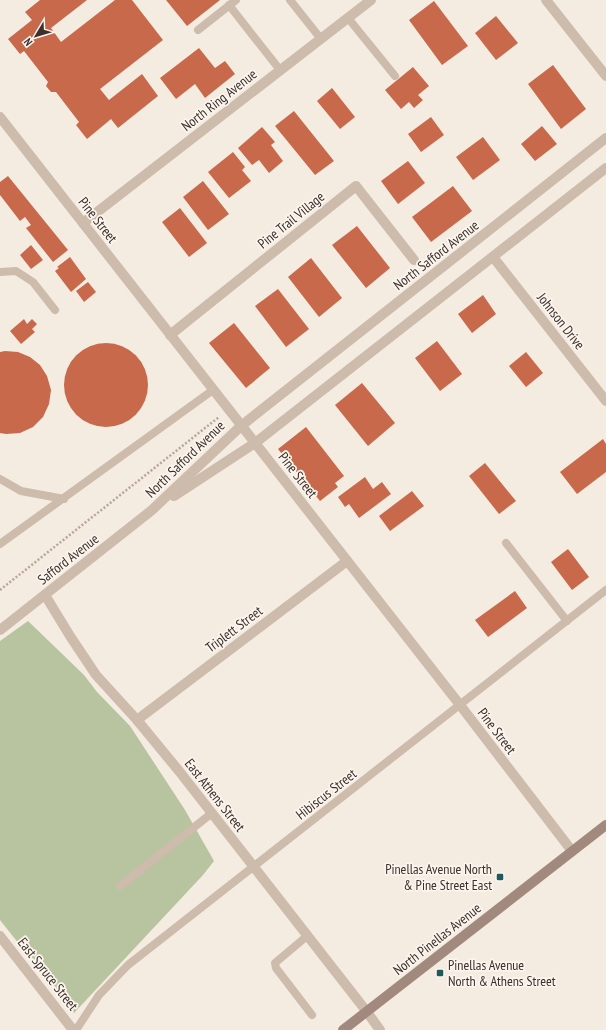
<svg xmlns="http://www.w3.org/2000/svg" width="606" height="1030" viewBox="0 0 606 1030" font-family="'PT Sans Narrow',sans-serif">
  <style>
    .green { fill: #b8c4a0 }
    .building { fill: #c8694b }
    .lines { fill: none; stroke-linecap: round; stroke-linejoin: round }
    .path { stroke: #b9a596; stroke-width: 2.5; stroke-dasharray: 2 2; stroke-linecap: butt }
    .service { stroke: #cdbbac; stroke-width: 8 }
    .minor { stroke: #cdbbac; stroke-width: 10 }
    .tertiary { stroke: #cdbbac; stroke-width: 10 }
    .secondary { stroke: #a18a7d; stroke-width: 10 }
    .poi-dot { fill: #1f5a5e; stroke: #fbf5ee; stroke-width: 1.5 }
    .labels { text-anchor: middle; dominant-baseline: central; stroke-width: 3.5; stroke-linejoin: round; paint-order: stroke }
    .street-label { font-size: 14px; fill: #3b302b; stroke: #fbf5ee }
    .poi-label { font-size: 14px; fill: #3b302b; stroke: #fbf5ee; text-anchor: end }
  </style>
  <rect width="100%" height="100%" fill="#f4ebe1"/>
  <!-- green -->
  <path class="green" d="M28,621L84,675L97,692L130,726L185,810L214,861L203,875L74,1013L38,963L23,949L0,920V641Z"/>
  <!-- building -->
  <g class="building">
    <path d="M40,0H87L51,28L61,42L115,0H132L163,40L100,89L109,100L142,74L158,96L118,128L111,119L87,139L76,125L79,122L56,92H51L46,86L48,82L24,51L20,54L8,39L32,20L25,12Z"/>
    <path d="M166,0H220L187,26Z"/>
    <path d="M434,1L468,46L442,65L409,20Z"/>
    <path d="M496,16L518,43L496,60L475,33Z"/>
    <path d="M199,48L215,68L225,61L235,74L205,98L195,84L176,99L160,78Z"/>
    <path d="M553,65L586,109L561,129L528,84Z"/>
    <path d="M413,67L429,86L418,95L423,100L414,108L409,102L401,109L385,90Z"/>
    <path d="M332,88L355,117L340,129L317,101Z"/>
    <path d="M294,111L334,161L315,175L275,126Z"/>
    <path d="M431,117L444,135L421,152L408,134Z"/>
    <path d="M542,126L557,144L535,161L521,144Z"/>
    <path d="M262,127L275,142L271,145L283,161L269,173L259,160L252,165L238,148Z"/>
    <path d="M483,137L500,160L473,180L456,157Z"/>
    <path d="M233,152L245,167L242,170L251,181L229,198L208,172Z"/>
    <path d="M408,161L425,183L398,204L381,181Z"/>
    <path d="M8,176L68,250L53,262L26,228L31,225L25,217L20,221L0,195V182Z"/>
    <path d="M203,181L229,214L208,230L183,197Z"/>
    <path d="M453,186L472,211L431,242L412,217Z"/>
    <path d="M180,208L207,243L189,257L162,222Z"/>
    <path d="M357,226L390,268L366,288L332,245Z"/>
    <path d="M31,245L43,260L31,269L20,255Z"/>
    <path d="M70,257L86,279L71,292L55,271L59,268L57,267Z"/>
    <path d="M311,258L342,298L319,317L288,277Z"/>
    <path d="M88,282L96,292L84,302L76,291Z"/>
    <path d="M278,289L309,329L286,347L255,306Z"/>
    <path d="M483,295L496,314L472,333L458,314Z"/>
    <path d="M24,319L27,324L32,319L37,324L32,329L35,332L21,344L10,331Z"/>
    <path d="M234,323L270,368L246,388L209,343Z"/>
    <path d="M437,341L462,374L440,391L415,358Z"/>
    <circle cx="106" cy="385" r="42"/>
    <path d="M5,351L18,352L30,357L40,365L47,376L51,390L49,404L43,417L33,427L20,433L6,434L0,433V352Z"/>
    <path d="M526,352L543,373L526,387L509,366Z"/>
    <path d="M362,383L395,423L368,446L335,405Z"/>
    <path d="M306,427L344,476L335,483L338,487L320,501L278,449Z"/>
    <path d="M603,439L606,444V472L577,494L560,472Z"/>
    <path d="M485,463L516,501L499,514L469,476Z"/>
    <path d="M365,477L373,489L382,482L391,494L359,518L349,504L345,507L338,497Z"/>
    <path d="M412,491L424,506L390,531L379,516Z"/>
    <path d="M568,549L589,577L572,590L551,562Z"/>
    <path d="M515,591L527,608L488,637L475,620Z"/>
  </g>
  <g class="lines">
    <!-- path -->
    <path class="path" d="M0,590L219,417"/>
    <!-- service -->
    <g class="service">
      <path d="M290,0L321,39"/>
      <path d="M229,5L280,70"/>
      <path d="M348,18L395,76"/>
      <path d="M198,30L236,0"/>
      <path d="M0,272L16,271L33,282L55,310"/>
      <path d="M0,479L21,491L64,499"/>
      <path d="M506,543L567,621"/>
      <path d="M0,544L213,390"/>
      <path d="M120,886L212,813"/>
      <path d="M307,936L275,963L276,968L312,1015"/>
      <path d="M76,1030L99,995L128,965L606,590"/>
    </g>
    <!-- minor -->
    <g class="minor">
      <path d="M546,0L606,76"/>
      <path d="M0,117L460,705L572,851"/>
      <path d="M83,223L371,0"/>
      <path d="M493,257L606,401"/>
      <path d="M170,335L356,186L414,260"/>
      <path d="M174,496L255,443L606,168"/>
      <path d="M45,595L70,636L96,675L137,720L179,771L367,1012"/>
      <path d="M0,630L152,510L241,426L606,138"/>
      <path d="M137,720L347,561"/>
      <path d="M0,936L73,1030"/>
    </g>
    <!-- tertiary -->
    <path class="tertiary" d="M367,1012L380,1030"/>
    <!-- secondary -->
    <path class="secondary" d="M343,1030L606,825"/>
  </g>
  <!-- markers -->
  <g class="poi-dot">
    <rect x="496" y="873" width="8" height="8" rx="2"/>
    <rect x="436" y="969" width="8" height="8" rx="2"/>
  </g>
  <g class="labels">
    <!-- street labels -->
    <g class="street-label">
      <text transform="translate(219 100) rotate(-38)">North Ring Avenue</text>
      <text transform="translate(98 220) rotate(52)">Pine Street</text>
      <text transform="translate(291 220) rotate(-39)">Pine Trail Village</text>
      <text transform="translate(436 255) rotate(-38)">North Safford Avenue</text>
      <text transform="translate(561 321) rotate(52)">Johnson Drive</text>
      <text transform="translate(185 459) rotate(-44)">North Safford Avenue</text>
      <text transform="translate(298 475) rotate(52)">Pine Street</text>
      <text transform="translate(68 559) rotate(-38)">Safford Avenue</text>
      <text transform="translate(234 629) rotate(-37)">Triplett Street</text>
      <text transform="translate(497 731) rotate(53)">Pine Street</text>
      <text transform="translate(326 794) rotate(-38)">Hibiscus Street</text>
      <text transform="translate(215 795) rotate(52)">East Athens Street</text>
      <text transform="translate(437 939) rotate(-38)">North Pinellas Avenue</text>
      <text transform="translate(48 974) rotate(52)">East Spruce Street</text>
    </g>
    <!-- poi labels -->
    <g class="poi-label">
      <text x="492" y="869">Pinellas Avenue North<tspan x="492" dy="16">&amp; Pine Street East</tspan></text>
      <text x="448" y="965" text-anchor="start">Pinellas Avenue<tspan x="448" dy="16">North &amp; Athens Street</tspan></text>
    </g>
  </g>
  <!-- north arrow -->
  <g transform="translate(36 36) rotate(232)" stroke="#fbf5ee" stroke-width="3" paint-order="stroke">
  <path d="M0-3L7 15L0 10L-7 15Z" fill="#3b302b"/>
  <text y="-6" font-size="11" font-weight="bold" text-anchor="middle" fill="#3b302b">N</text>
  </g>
</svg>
